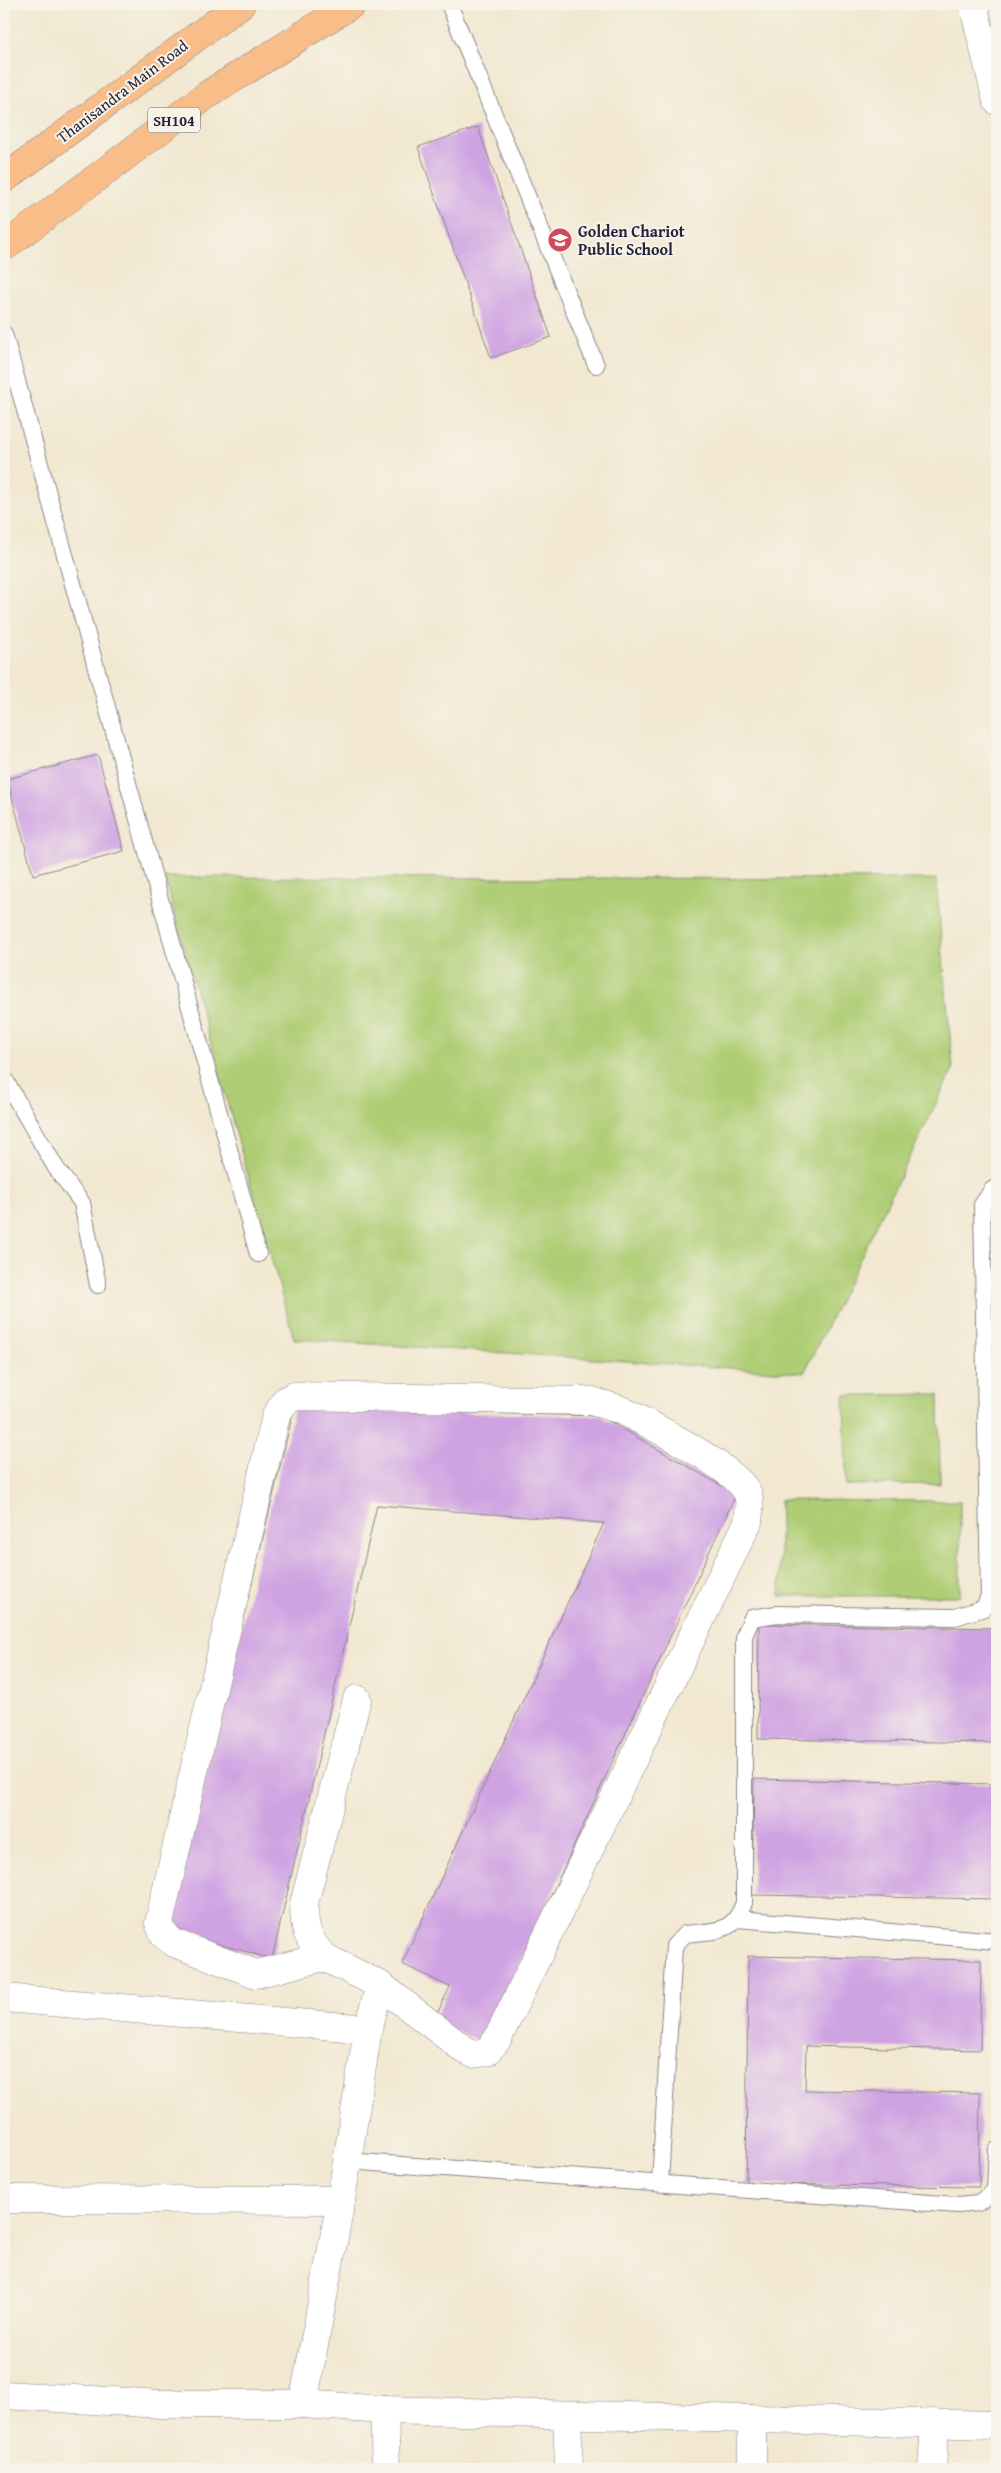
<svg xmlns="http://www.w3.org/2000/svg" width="1001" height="2473" viewBox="0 0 1001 2473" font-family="'Gentium Book Plus',serif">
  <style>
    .green { fill: #afcd74; stroke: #687858 }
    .building { fill: #cfa2e2 }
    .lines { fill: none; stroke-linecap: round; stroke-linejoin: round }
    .service-casing { stroke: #8a8586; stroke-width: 18 }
    .minor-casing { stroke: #8a8586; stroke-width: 29 }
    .primary-casing { stroke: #8a8586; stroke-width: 29 }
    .service { stroke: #fff; stroke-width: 16 }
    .minor { stroke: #fff; stroke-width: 28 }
    .primary { stroke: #f8bd89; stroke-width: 28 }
    .labels { text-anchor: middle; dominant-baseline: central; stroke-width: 4; stroke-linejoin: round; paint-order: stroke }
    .shield { fill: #f7f3e8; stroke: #62616f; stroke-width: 1 }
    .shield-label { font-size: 15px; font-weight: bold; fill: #22223b }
    .street-label { font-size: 16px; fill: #22223b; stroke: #f7f3e8 }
    .poi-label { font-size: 16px; font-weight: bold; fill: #22223b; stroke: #f7f3e8; text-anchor: start }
  </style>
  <rect width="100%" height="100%" fill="#f7f3e8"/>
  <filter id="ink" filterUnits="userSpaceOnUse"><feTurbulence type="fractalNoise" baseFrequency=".02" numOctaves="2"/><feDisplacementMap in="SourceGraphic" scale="10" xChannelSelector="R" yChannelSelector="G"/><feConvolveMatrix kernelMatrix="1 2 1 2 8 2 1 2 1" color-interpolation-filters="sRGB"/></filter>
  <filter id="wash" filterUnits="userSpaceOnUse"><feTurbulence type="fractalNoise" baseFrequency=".0096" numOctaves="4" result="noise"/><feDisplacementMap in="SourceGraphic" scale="20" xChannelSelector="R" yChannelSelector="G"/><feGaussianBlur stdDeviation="1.12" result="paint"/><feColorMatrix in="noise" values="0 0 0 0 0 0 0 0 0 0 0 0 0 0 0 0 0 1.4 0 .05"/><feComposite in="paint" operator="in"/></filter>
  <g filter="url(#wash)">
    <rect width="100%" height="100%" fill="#f2e8d1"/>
    <!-- green -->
    <g class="green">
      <path d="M164,877L936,879L953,1069L804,1373L294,1339Z"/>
      <path d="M939,1394L940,1484L846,1485L844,1395Z"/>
      <path d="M780,1500L960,1501V1596H780Z"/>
    </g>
    <g id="blocks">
      <!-- building -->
      <g class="building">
        <path d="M478,127L551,337L491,358L418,147Z"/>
        <path d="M98,755L124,851L33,875L7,779Z"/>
        <path d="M996,1279H997V1316H995Z"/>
        <path d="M994,1354H997V1474H992Z"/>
        <path d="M294,1409L600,1416L736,1494L483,2043L434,2020L450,1987L402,1964L604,1523L377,1505L272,1959L168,1930Z"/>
        <path d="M759,1624L997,1628V1743L758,1739Z"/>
        <path d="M754,1779L997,1784V1899L752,1895Z"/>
        <path d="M748,1956L981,1960L980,2050L806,2046L805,2090L980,2093L979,2187L746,2184Z"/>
      </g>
    </g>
  </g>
  <g filter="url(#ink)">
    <use href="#blocks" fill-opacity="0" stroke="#8a8586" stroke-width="1"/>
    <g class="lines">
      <defs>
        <g id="service">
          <path d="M449,4L596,365"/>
          <path d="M4,334L258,1254"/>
          <path d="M4,1078L56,1168L82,1203L98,1285"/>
          <path d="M738,1919L997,1941"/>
          <path d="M347,2161L958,2205L978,2203L995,2191L997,2150"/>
          <path d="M660,2183L674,1946L685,1934C716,1930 732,1935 744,1903V1636L752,1618L777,1614L955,1617L984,1608L989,1596L982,1205L992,1190L997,1187"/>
        </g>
        <g id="minor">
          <path d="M973,4L997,101"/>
          <path d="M324,1957C307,1939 304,1929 304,1904L357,1699"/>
          <path d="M4,1998L368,2029"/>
          <path d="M4,2199L341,2200"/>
          <path d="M4,2395L162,2404H303L384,2410L997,2425"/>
          <path d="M303,2404L341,2200L368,2029L380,1985L324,1957L256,1974L174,1943L164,1935L159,1923L276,1415L286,1400L294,1396L592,1401C603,1405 615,1407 625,1412C651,1425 735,1468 747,1492C751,1500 749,1513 748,1522L497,2040L487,2052L473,2054L462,2048L380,1985"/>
          <path d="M384,2410L386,2469"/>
          <path d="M567,2415L569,2469"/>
          <path d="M752,2469V2419"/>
          <path d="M932,2469L935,2423"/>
        </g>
        <g id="primary">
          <path d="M4,179L241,4"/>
          <path d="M4,247L207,95L352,4"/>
        </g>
      </defs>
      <!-- service casing -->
      <use href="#service" class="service-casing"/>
      <!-- minor casing -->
      <use href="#minor" class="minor-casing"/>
      <!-- primary casing -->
      <use href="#primary" class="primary-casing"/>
      <!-- service -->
      <use href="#service" class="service"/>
      <!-- minor -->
      <use href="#minor" class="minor"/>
      <!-- primary -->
      <use href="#primary" class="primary"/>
    </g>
  </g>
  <!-- icons -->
  <defs>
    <symbol id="school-disc" viewBox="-11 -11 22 22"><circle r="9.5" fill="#d1495b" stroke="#f7f3e8"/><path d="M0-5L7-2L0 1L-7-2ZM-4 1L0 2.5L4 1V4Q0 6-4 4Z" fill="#fff"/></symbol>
  </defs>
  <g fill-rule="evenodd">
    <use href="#school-disc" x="546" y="226" width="28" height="28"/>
  </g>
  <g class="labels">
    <!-- shield labels -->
    <rect class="shield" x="148" y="107.5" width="52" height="25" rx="4"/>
    <g class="shield-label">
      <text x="174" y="120">SH104</text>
    </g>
    <!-- street labels -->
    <g class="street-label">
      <text transform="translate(122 91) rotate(-37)">Thanisandra Main Road</text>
    </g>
    <!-- poi labels -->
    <g class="poi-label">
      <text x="578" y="231">Golden Chariot<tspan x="578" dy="18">Public School</tspan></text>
    </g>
  </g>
  <!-- margin -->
  <rect width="1001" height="2473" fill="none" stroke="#f7f3e8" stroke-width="20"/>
</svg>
